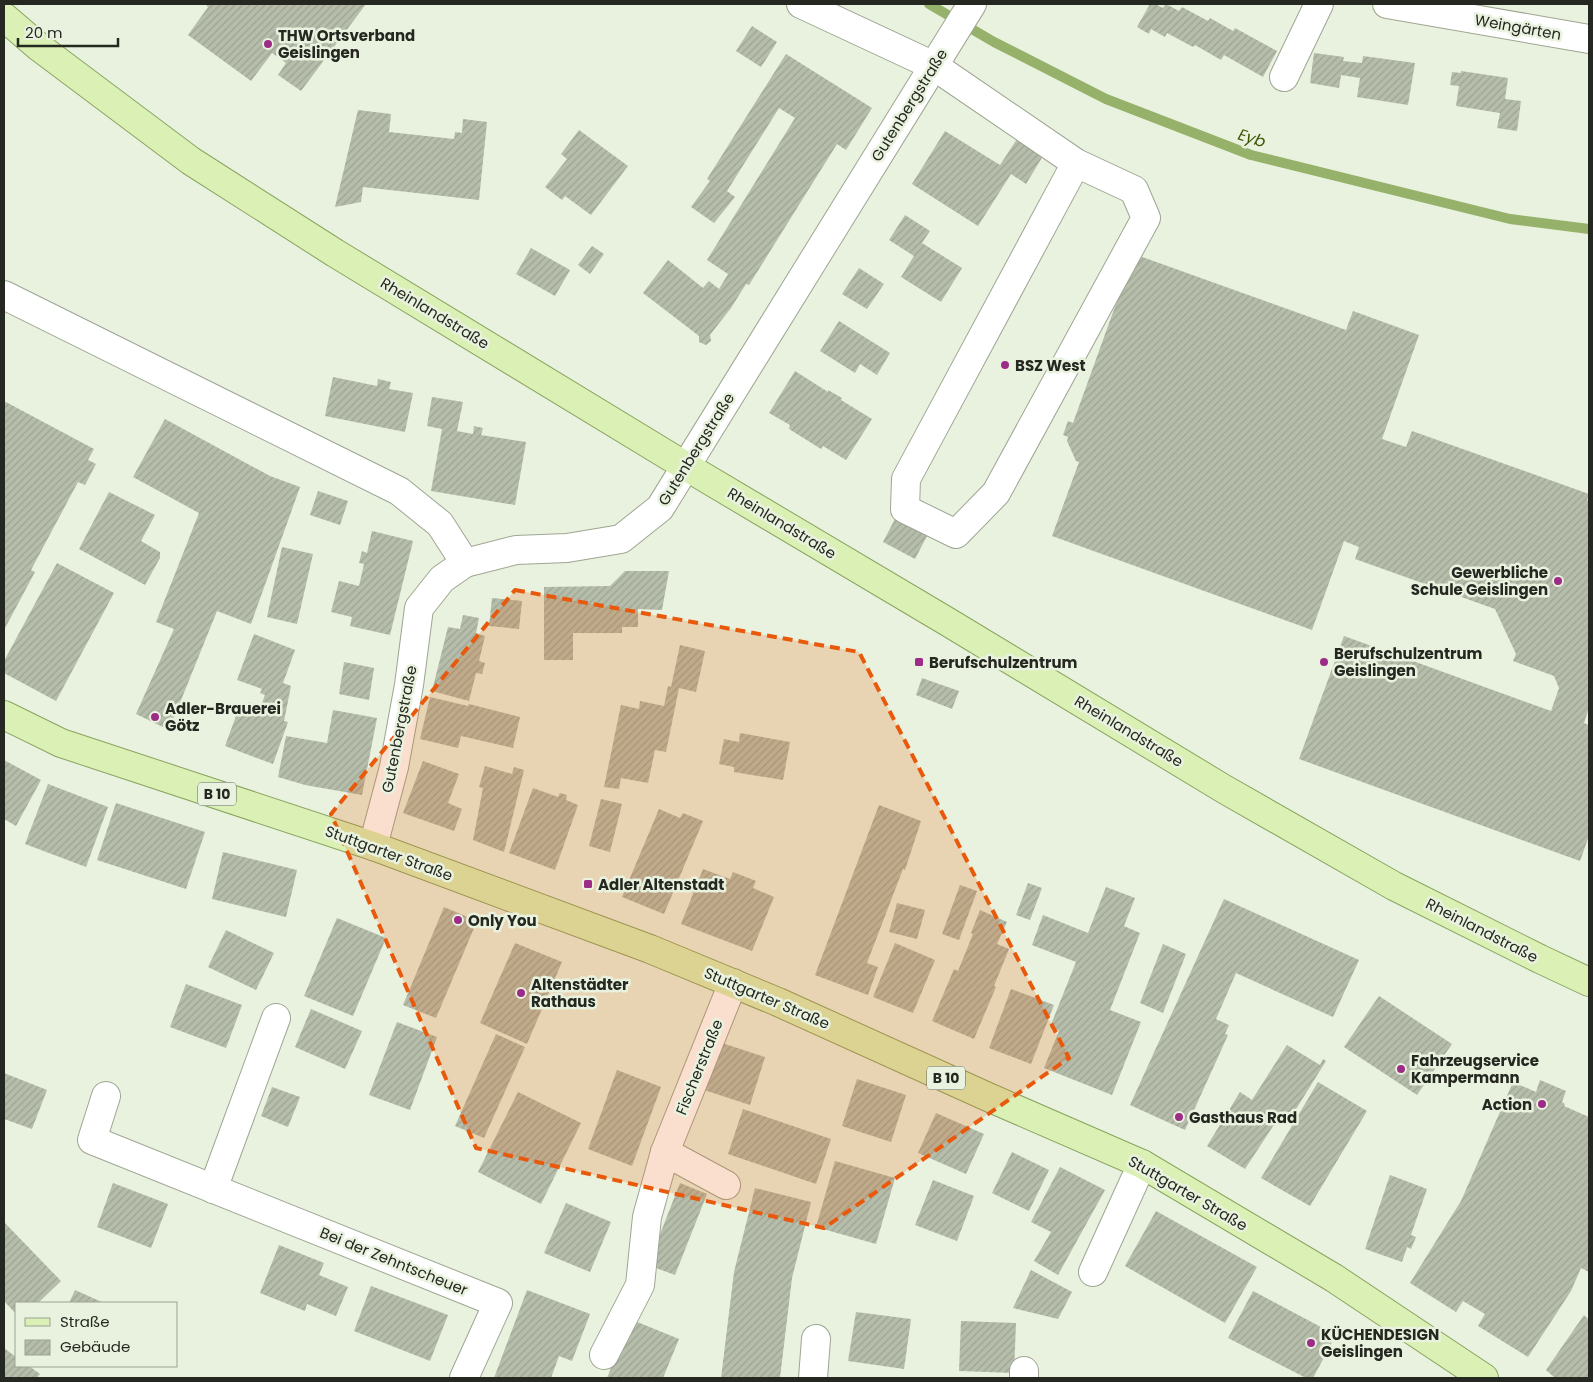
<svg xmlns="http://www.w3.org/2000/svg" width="1593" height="1382" viewBox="0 0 1593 1382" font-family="Poppins,sans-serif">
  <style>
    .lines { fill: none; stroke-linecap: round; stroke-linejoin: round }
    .stream { stroke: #96b16a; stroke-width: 10 }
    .building { fill: url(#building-hatch) }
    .minor-casing { stroke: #9ea693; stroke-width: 30 }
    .major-casing { stroke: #8aa461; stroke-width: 30 }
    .minor { stroke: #fff; stroke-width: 28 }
    .major { stroke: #daf0b5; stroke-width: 28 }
    .marked { fill: #e8590c; fill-opacity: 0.2; stroke: #e8590c; stroke-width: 4; stroke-dasharray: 10 6; stroke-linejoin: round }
    .poi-dot { fill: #9d2c89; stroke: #e9f2de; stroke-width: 2 }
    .labels { text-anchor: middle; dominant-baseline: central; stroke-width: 5; stroke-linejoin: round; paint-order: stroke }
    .shield { fill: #e9f2de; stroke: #60655a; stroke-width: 1 }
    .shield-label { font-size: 14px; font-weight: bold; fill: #252821 }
    .street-label { font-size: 15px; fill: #252821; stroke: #e9f2de }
    .poi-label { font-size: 15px; font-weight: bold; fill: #252821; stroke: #e9f2de; text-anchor: start }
    .water-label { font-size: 16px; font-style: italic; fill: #3d5500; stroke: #e9f2de }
  </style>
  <defs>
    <pattern id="building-hatch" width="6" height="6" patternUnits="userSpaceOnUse" patternTransform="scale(1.25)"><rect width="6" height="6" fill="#b6beab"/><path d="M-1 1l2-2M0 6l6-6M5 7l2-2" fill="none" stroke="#9ca393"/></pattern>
  </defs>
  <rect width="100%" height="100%" fill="#e9f2de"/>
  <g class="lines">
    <!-- stream -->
    <path class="stream" d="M929,4L994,42L1106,99L1251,155L1510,219L1589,229"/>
  </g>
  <!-- building -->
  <g class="building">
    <path d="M207,4H366L301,91L278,75L286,63L272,53L251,81L188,35L208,7L206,5Z"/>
    <path d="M1150,4H1155L1163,8L1166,4L1179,11L1182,7L1208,21L1210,18L1233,31L1235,28L1277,51L1263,77L1224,55L1221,60L1195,45L1193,47L1167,33L1165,37L1151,29L1149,34L1137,27Z"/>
    <path d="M752,26L777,42L761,67L736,51Z"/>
    <path d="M1314,53L1344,57L1343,61L1362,63L1363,56L1415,63L1408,105L1357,97L1360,78L1341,75L1339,88L1310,83Z"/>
    <path d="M786,54L872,108L846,150L837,144L749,285L746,284L731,308L710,335L711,341L706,345L699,342V336L643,293L668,260L703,288L709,281L719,289L728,274L707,260L795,118L779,108L727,191L735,197L714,223L691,207L710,181L707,179Z"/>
    <path d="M1461,71L1508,78L1505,99L1521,101L1517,131L1497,128L1500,113L1456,106L1459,86L1450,85L1452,72L1461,73Z"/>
    <path d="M358,110L391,114L389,132L454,139L455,132L462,133L463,119L487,122L479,200L363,187L361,202L335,207Z"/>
    <path d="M579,130L628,166L591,215L565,196L562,200L545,187L567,159L561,154Z"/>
    <path d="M945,131L1000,165L1017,139L1043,156L1026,184L1011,174L978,226L912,184Z"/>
    <path d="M905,215L930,231L922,243L962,268L941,302L901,277L914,256L889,240Z"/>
    <path d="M592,246L604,254L590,274L578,265Z"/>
    <path d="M531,248L570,270L555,296L516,274Z"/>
    <path d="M1134,254L1346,330L1353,311L1419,335L1382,439L1406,447L1412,431L1589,494L1587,500L1589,501V708L1584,723L1589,725V836L1580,861L1299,759L1344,636L1551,711L1559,688L1554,676L1513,661L1516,654L1495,609L1355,559L1359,547L1344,541L1312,630L1052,536L1079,462L1076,461L1067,441L1068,437L1063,435L1068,421L1073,423Z"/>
    <path d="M859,268L884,284L867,309L842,294Z"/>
    <path d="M839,321L890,353L877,375L860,364L855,373L820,351Z"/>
    <path d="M795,371L828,392V390L842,398L841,400L872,419L846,460L823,446L821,449L789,429L790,425L769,413Z"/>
    <path d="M333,377L377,386L378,379L391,382L389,389L413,393L405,432L325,416Z"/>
    <path d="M432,397L463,402L457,431L473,434L474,426L483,428L481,435L526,442L515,505L431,491L442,429L427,426Z"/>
    <path d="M4,401L94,449L88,460L96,464L85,485L78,482L31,570L35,572L4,630Z"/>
    <path d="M165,419L270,476L300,487L251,624L217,611L169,730L136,714L174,629L156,622L199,513L133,477Z"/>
    <path d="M318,491L348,501L340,525L310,515Z"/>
    <path d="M109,492L155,515L141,541L160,552V558L145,585L79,549Z"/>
    <path d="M896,517L928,534L915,559L883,542Z"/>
    <path d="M372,531L413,541L390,635L350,626L352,617L331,612L339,581L359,586L364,564L359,563L362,551L367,553Z"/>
    <path d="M282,547L313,554L297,624L267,617Z"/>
    <path d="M57,563L114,593L56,701L4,673V661Z"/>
    <path d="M625,571H669L662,610L638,609V627H622V633H573V660H544V587L610,586Z"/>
    <path d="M492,598L522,601L519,629L489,626Z"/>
    <path d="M463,615L479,618L476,633L485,636L479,661L485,663L482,674L476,673L469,701L432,691L448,627L460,629Z"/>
    <path d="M254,634L295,650L283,683L291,686L284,721L288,722L273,764L225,746L240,705L247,707L249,702L256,705L253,710L259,711L265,695L260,693L262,689L237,680Z"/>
    <path d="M680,645L705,651L696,692L679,688L666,752L655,750L648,783L621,778L619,789L604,787L621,705L639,709L640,701L664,706L668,686L671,687Z"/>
    <path d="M344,662L374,668L369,700L339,694Z"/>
    <path d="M922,678L959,691L952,709L916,695Z"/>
    <path d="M430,697L468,706L469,704L520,717L513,748L461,736L458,748L420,739Z"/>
    <path d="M333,710L377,718L362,795L305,785L278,777L286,736L327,743Z"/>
    <path d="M740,733L790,742L783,780L734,772V767L719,764L724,739L739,742Z"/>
    <path d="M4,760L41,780L16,826L4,819Z"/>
    <path d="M423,761L459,774L448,803L462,809L454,831L403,813Z"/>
    <path d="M485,766L512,774L514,767L524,770L504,852L473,840L483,788L479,787Z"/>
    <path d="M48,784L108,807L86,867L25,844Z"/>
    <path d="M533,788L558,797L560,793L567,795L566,800L578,805L555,870L509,853Z"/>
    <path d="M601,799L622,804L610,852L589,846Z"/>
    <path d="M116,803L205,832L186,889L97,860Z"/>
    <path d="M879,805L921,821L905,870L903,869L867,963L878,967L868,995L815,975Z"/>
    <path d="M659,809L680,818L683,813L703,821L664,914L622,897Z"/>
    <path d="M223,852L297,870L286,917L212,899Z"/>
    <path d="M703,869L730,879L733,872L756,881L753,888L774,897L752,951L681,924Z"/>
    <path d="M1028,883L1042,888L1030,920L1016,915Z"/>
    <path d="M960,885L977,891L959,940L942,934Z"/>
    <path d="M1106,887L1135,898L1124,926L1140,933L1110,1010L1141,1022L1112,1095L1044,1068L1059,1031L1050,1027L1076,962L1032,945L1043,915L1088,933Z"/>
    <path d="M1224,899L1359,960L1333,1017L1236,973L1216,1019L1229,1025L1225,1034L1228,1035L1185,1130L1130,1105Z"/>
    <path d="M897,903L925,910L917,939L889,932Z"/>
    <path d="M444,907L477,921L436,1018L403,1005Z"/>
    <path d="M980,910L1007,922L997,944L1009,949L994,986L996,987L974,1039L932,1021L954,969L958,971L973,934L971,933Z"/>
    <path d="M337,918L386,938L353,1016L304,996Z"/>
    <path d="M226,930L274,953L256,990L208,967Z"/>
    <path d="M515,943L562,962L527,1044L480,1023Z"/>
    <path d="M895,943L935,960L913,1013L873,997Z"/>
    <path d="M1163,944L1186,954L1163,1013L1140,1003Z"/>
    <path d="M186,984L242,1005L226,1048L170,1027Z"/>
    <path d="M1011,989L1054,1005L1031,1064L989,1048Z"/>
    <path d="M1379,996L1452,1044L1417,1095L1344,1047Z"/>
    <path d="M311,1009L362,1031L345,1069L295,1047Z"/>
    <path d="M397,1022L437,1037L410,1110L369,1095Z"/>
    <path d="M496,1034L525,1047L484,1138L455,1126Z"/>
    <path d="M719,1042L765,1057L750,1105L704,1090Z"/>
    <path d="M1287,1045L1320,1065L1323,1059L1326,1061L1288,1122L1279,1117L1245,1169L1207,1146L1240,1092L1252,1100Z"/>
    <path d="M617,1070L661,1087L632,1166L588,1149Z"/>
    <path d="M4,1073L47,1090L32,1129L4,1119Z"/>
    <path d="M857,1079L906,1095L891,1142L842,1126Z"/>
    <path d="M1540,1080L1566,1091L1562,1102L1565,1104L1564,1106L1589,1117V1272L1581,1268L1571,1291L1528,1357L1478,1326L1485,1314L1463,1301L1456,1312L1410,1283L1461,1201L1513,1082L1536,1092Z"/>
    <path d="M1318,1082L1367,1111L1310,1206L1261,1178Z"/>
    <path d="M272,1087L300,1097L288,1127L261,1116Z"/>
    <path d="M518,1092L581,1123L541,1204L478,1172Z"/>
    <path d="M743,1109L831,1139L816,1184L728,1154Z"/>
    <path d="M936,1113L984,1134L966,1174L918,1153Z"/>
    <path d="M1012,1152L1049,1170L1029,1211L992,1193Z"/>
    <path d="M835,1161L895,1178L876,1244L816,1227Z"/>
    <path d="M1060,1167L1105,1190L1058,1275L1034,1261L1051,1232L1031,1222Z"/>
    <path d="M1390,1175L1427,1189L1411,1235L1416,1237L1411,1249L1407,1247L1402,1262L1365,1249Z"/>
    <path d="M933,1180L974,1196L957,1241L915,1225Z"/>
    <path d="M113,1183L168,1204L151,1248L97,1227Z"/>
    <path d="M680,1183L707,1194L675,1275L648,1265Z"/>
    <path d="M755,1188L811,1202L792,1278L780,1378H721L734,1272Z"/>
    <path d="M566,1203L611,1222L590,1272L544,1253Z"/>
    <path d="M1156,1211L1257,1267L1225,1323L1125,1266Z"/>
    <path d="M4,1222L61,1281L38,1303H16V1314L4,1301Z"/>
    <path d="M279,1245L324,1263L319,1275L348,1287L336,1316L307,1304L305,1311L260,1293Z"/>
    <path d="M1031,1270L1072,1292L1058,1319L1013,1308Z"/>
    <path d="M371,1286L448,1315L430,1361L354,1331Z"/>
    <path d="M75,1290L104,1303H69Z"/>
    <path d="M527,1290L590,1314L572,1361L559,1356L551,1378H494Z"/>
    <path d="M1253,1291L1336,1335L1313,1378H1306L1228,1338Z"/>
    <path d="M856,1312L911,1319L904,1369L848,1361Z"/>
    <path d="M1584,1315L1589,1320V1378H1555L1546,1370Z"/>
    <path d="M630,1319L679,1339L663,1378H607Z"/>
    <path d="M961,1321L1016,1323L1014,1373L959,1371Z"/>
    <path d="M4,1348L16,1357V1366H29L40,1374L37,1378H4Z"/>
  </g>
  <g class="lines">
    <defs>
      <g id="minor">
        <path d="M801,4L934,66L1076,163L1134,190L1146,218L996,493L956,534L905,509L906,479L1076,163"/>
        <path d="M1387,4L1589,39"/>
        <path d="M1284,77L1319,4"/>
        <path d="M4,295L399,491L440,524L465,563"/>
        <path d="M373,846L394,767L409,685L419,608L442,579L465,563L516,550L567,548L621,539L660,508L972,4"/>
        <path d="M106,1096L92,1140L498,1303L464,1378"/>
        <path d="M665,1152L726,1185"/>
        <path d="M213,1189L276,1018"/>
        <path d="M1093,1272L1142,1164"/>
        <path d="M604,1355L640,1285L647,1217L665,1152L733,983"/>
        <path d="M813,1378L816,1339"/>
        <path d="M1024,1378V1371"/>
      </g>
      <g id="major">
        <path d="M4,17L39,47L191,161L335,253L687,467L948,622L1224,789L1394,886L1540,959L1589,982"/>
        <path d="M4,715L61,743L373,846L650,949L778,1002L988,1097L1142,1164L1334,1278L1484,1378"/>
      </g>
    </defs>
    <!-- minor casing -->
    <use href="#minor" class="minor-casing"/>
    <!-- major casing -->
    <use href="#major" class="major-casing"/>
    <!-- minor -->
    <use href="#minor" class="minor"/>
    <!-- major -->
    <use href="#major" class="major"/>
  </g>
  <!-- marked area -->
  <path class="marked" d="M515,590L859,652L1069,1058L824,1228L476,1148L331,814Z"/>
  <!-- markers -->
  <g class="poi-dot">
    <circle cx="268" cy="44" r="5"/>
    <circle cx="1005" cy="365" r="5"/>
    <circle cx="1558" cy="581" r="5"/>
    <rect x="914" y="657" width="10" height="10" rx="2.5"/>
    <circle cx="1324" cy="662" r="5"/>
    <circle cx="155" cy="717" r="5"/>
    <rect x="583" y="879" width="10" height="10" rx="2.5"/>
    <circle cx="458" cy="920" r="5"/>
    <circle cx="521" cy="993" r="5"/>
    <circle cx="1401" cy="1069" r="5"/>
    <circle cx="1542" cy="1104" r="5"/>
    <circle cx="1179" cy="1117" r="5"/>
    <circle cx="1311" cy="1343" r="5"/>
  </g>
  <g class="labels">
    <!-- shield labels -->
    <g class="shield">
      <rect x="198" y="782.5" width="38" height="23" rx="4"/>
      <rect x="927" y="1066.5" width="38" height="23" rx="4"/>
    </g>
    <g class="shield-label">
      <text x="217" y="794">B 10</text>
      <text x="946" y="1078">B 10</text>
    </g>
    <!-- street labels -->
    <g class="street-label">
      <text transform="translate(1518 27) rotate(10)">Weingärten</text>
      <text transform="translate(909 105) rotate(-58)">Gutenbergstraße</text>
      <text transform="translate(435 313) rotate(31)">Rheinlandstraße</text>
      <text transform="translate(696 449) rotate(-58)">Gutenbergstraße</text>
      <text transform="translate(782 523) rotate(31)">Rheinlandstraße</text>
      <text transform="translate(399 729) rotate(-79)">Gutenbergstraße</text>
      <text transform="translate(1129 731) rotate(31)">Rheinlandstraße</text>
      <text transform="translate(389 853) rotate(20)">Stuttgarter Straße</text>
      <text transform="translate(1482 930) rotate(27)">Rheinlandstraße</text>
      <text transform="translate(767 998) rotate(23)">Stuttgarter Straße</text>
      <text transform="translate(699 1067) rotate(-68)">Fischerstraße</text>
      <text transform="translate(1188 1193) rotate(30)">Stuttgarter Straße</text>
      <text transform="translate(394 1261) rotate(22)">Bei der Zehntscheuer</text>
    </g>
    <!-- poi labels -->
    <g class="poi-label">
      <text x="278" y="35">THW Ortsverband<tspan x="278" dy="17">Geislingen</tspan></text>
      <text x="1015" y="365">BSZ West</text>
      <text x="1548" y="572" text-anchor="end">Gewerbliche<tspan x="1548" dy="17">Schule Geislingen</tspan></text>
      <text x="1334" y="653">Berufschulzentrum<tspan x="1334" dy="17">Geislingen</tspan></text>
      <text x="929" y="662">Berufschulzentrum</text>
      <text x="165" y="708">Adler-Brauerei<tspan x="165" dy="17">Götz</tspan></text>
      <text x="598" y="884">Adler Altenstadt</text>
      <text x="468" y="920">Only You</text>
      <text x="531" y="984">Altenstädter<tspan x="531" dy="17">Rathaus</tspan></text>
      <text x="1411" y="1060">Fahrzeugservice<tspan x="1411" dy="17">Kampermann</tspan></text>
      <text x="1532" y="1104" text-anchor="end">Action</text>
      <text x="1189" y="1117">Gasthaus Rad</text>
      <text x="1321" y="1334">KÜCHENDESIGN<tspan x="1321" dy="17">Geislingen</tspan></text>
    </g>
    <!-- water labels -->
    <g class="water-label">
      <text transform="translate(1252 138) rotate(18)">Eyb</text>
    </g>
  </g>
  <!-- border -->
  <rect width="1593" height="1382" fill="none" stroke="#252821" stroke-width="10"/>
  <!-- legend -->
  <rect x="15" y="1302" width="162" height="65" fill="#e9f2de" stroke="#9ba192"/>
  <rect x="25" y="1318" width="25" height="8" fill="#daf0b5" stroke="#9ba192"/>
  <text x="60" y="1327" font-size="15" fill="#252821">Straße</text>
  <rect x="25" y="1340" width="25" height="15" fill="url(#building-hatch)" stroke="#9ba192"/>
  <text x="60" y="1352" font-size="15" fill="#252821">Gebäude</text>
  <!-- scale -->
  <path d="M18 38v8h100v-8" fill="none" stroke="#252821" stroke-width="2.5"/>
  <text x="25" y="38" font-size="15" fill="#252821" stroke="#e9f2de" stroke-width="4" paint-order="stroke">20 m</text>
</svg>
